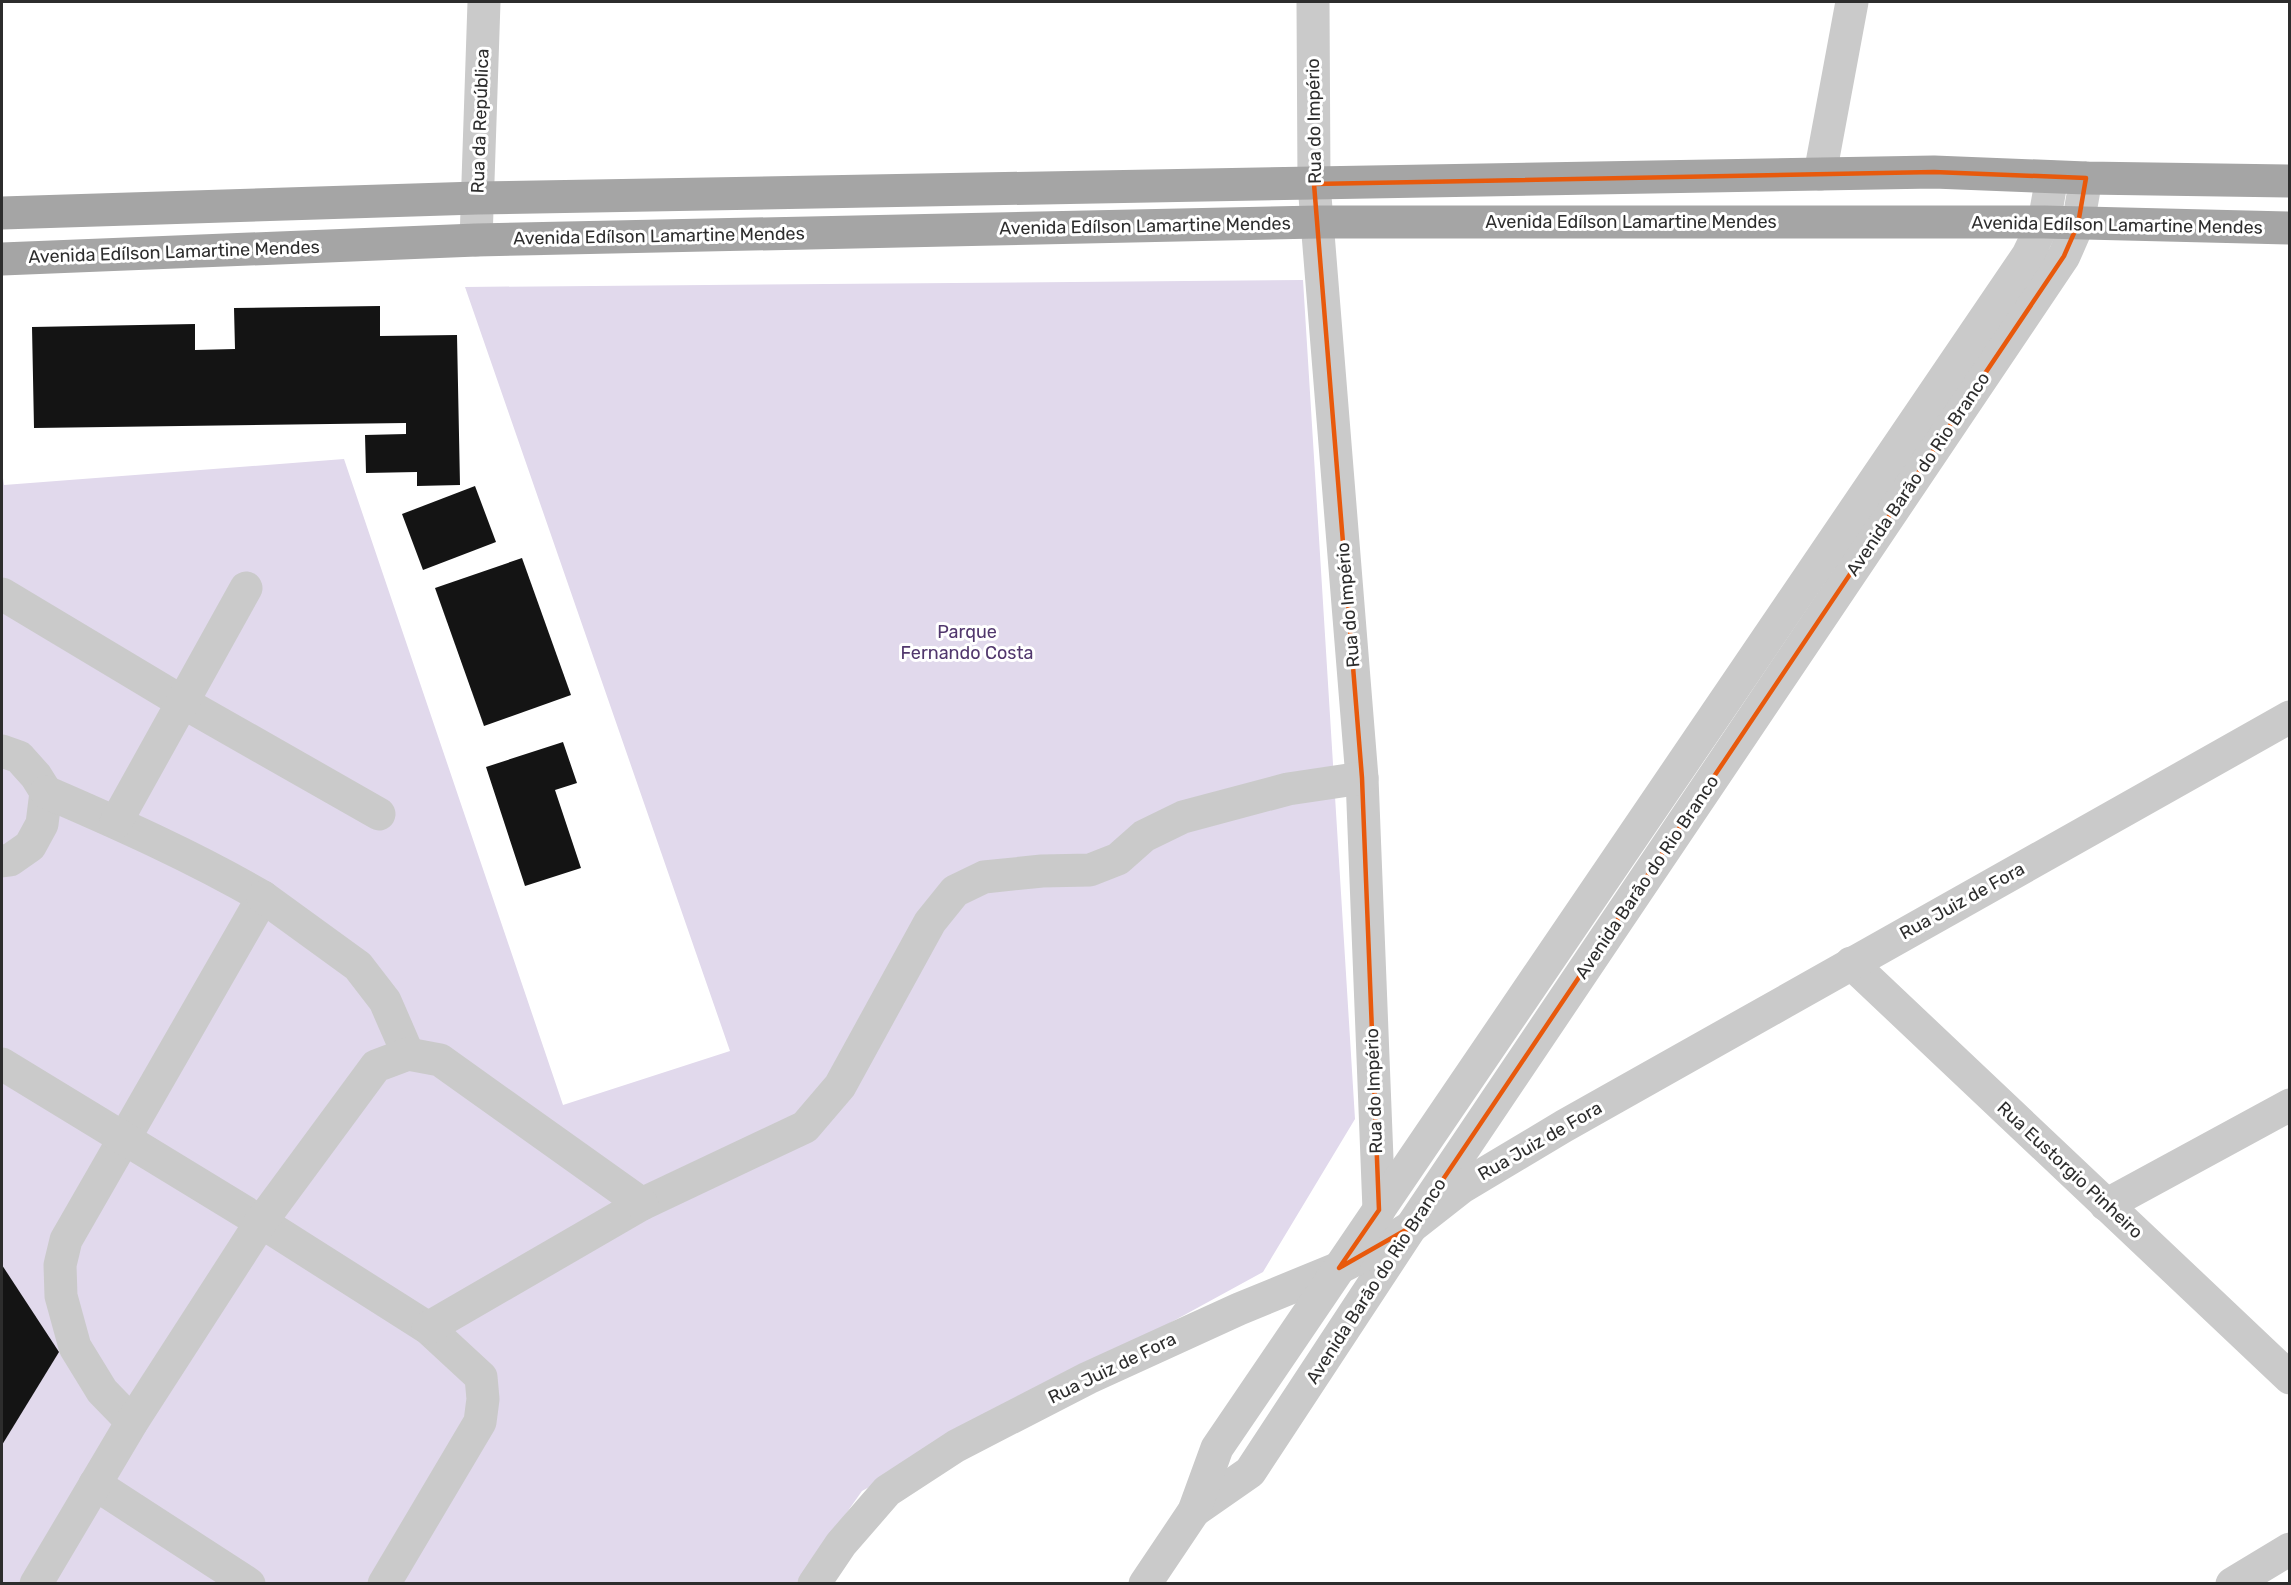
<svg xmlns="http://www.w3.org/2000/svg" width="2291" height="1585" viewBox="0 0 2291 1585" font-family="Rubik,sans-serif">
  <style>
    .green { fill: #e1d9ec }
    .building { fill: #141414 }
    .lines { fill: none; stroke-linecap: round; stroke-linejoin: round }
    .minor { stroke: #cacaca; stroke-width: 33 }
    .major { stroke: #a5a5a5; stroke-width: 33 }
    .marked { fill: none; stroke: #e8590c; stroke-width: 4.5; stroke-linejoin: round }
    .labels { text-anchor: middle; dominant-baseline: central; stroke-width: 6; stroke-linejoin: round; paint-order: stroke }
    .street-label { font-size: 18px; fill: #2d2d2d; stroke: #fff }
    .park-label { font-size: 18px; fill: #51376d; stroke: #fff }
  </style>
  <rect width="100%" height="100%" fill="#fff"/>
  <!-- green -->
  <path class="green" d="M1303,280L1355,1119L1263,1272L862,1491L797,1583H2V471L4,485L344,459L563,1105L730,1051L465,287Z"/>
  <!-- building -->
  <g class="building">
    <path d="M380,306V336L457,335L460,485L417,486V472L366,473L365,435L406,434V423L34,428L32,327L195,324V350L235,349L234,308Z"/>
    <path d="M475,486L496,542L423,570L402,514Z"/>
    <path d="M522,558L571,695L484,726L435,588Z"/>
    <path d="M563,742L577,783L555,790L581,868L525,886L486,767Z"/>
    <path d="M2,1265L59,1352L2,1445Z"/>
  </g>
  <g class="lines">
    <!-- minor -->
    <g class="minor">
      <path d="M1313,2L1314,184L1362,778L1379,1210"/>
      <path d="M1820,174L1852,2"/>
      <path d="M476,240L484,2"/>
      <path d="M2,594L184,703L379,814"/>
      <path d="M2,751L19,757L36,776L46,792L42,824L30,846L10,860L2,861"/>
      <path d="M46,792C120,824 194,857 263,897L66,1240L60,1265L61,1296L75,1347L102,1391L132,1422"/>
      <path d="M116,822L246,588"/>
      <path d="M263,897L358,966L385,1001L408,1054"/>
      <path d="M1851,963L2290,1378"/>
      <path d="M2,1064L261,1222L428,1328L481,1377L483,1399L480,1422L384,1584"/>
      <path d="M2106,1205L2290,1105"/>
      <path d="M428,1328L642,1204L805,1127L840,1086L930,922L955,891L984,877L1042,871L1090,870L1118,859L1144,836L1183,817L1288,789L1362,778"/>
      <path d="M95,1484L249,1584"/>
      <path d="M1194,1511L1250,1472L1411,1227L2064,256L2078,224L2086,178"/>
      <path d="M36,1584L132,1422L261,1222L376,1066L408,1054L440,1060L642,1204"/>
      <path d="M814,1584L841,1544L887,1491L956,1446L1088,1378L1239,1309L1339,1268L1376,1249L1411,1227L1462,1187L1564,1126L2290,717"/>
      <path d="M1145,1584L1194,1511L1217,1448L2028,255L2044,222L2052,177"/>
      <path d="M2232,1584L2290,1549"/>
    </g>
    <!-- major -->
    <g class="major">
      <path d="M2,213L477,198L1934,172L2086,178L2290,181"/>
      <path d="M2,259L476,240L1317,222H2044L2290,228"/>
    </g>
  </g>
  <!-- marked area -->
  <path class="marked" d="M1934,172L2086,178L2078,224L2064,256L1411,1227L1339,1268L1379,1210L1362,778L1314,184Z"/>
  <g class="labels">
    <!-- street labels -->
    <g class="street-label">
      <text transform="translate(480 121) rotate(-88)">Rua da República</text>
      <text transform="translate(1314 121) rotate(-91)">Rua do Império</text>
      <text x="1631" y="222">Avenida Edílson Lamartine Mendes</text>
      <text transform="translate(2117 225) rotate(1)">Avenida Edílson Lamartine Mendes</text>
      <text transform="translate(1145 226) rotate(-1)">Avenida Edílson Lamartine Mendes</text>
      <text transform="translate(659 236) rotate(-1)">Avenida Edílson Lamartine Mendes</text>
      <text transform="translate(174 252) rotate(-2)">Avenida Edílson Lamartine Mendes</text>
      <text transform="translate(1918 474) rotate(-56)">Avenida Barão do Rio Branco</text>
      <text transform="translate(1348 605) rotate(-95)">Rua do Império</text>
      <text transform="translate(1647 877) rotate(-56)">Avenida Barão do Rio Branco</text>
      <text transform="translate(1962 901) rotate(-29)">Rua Juiz de Fora</text>
      <text transform="translate(1374 1091) rotate(-92)">Rua do Império</text>
      <text transform="translate(1540 1141) rotate(-30)">Rua Juiz de Fora</text>
      <text transform="translate(2070 1170) rotate(43)">Rua Eustorgio Pinheiro</text>
      <text transform="translate(1376 1281) rotate(-57)">Avenida Barão do Rio Branco</text>
      <text transform="translate(1112 1368) rotate(-26)">Rua Juiz de Fora</text>
    </g>
    <!-- park labels -->
    <g class="park-label">
      <text x="967" y="632">Parque<tspan x="967" dy="21">Fernando Costa</tspan></text>
    </g>
  </g>
  <!-- border -->
  <rect width="2291" height="1585" fill="none" stroke="#2d2d2d" stroke-width="6"/>
</svg>
